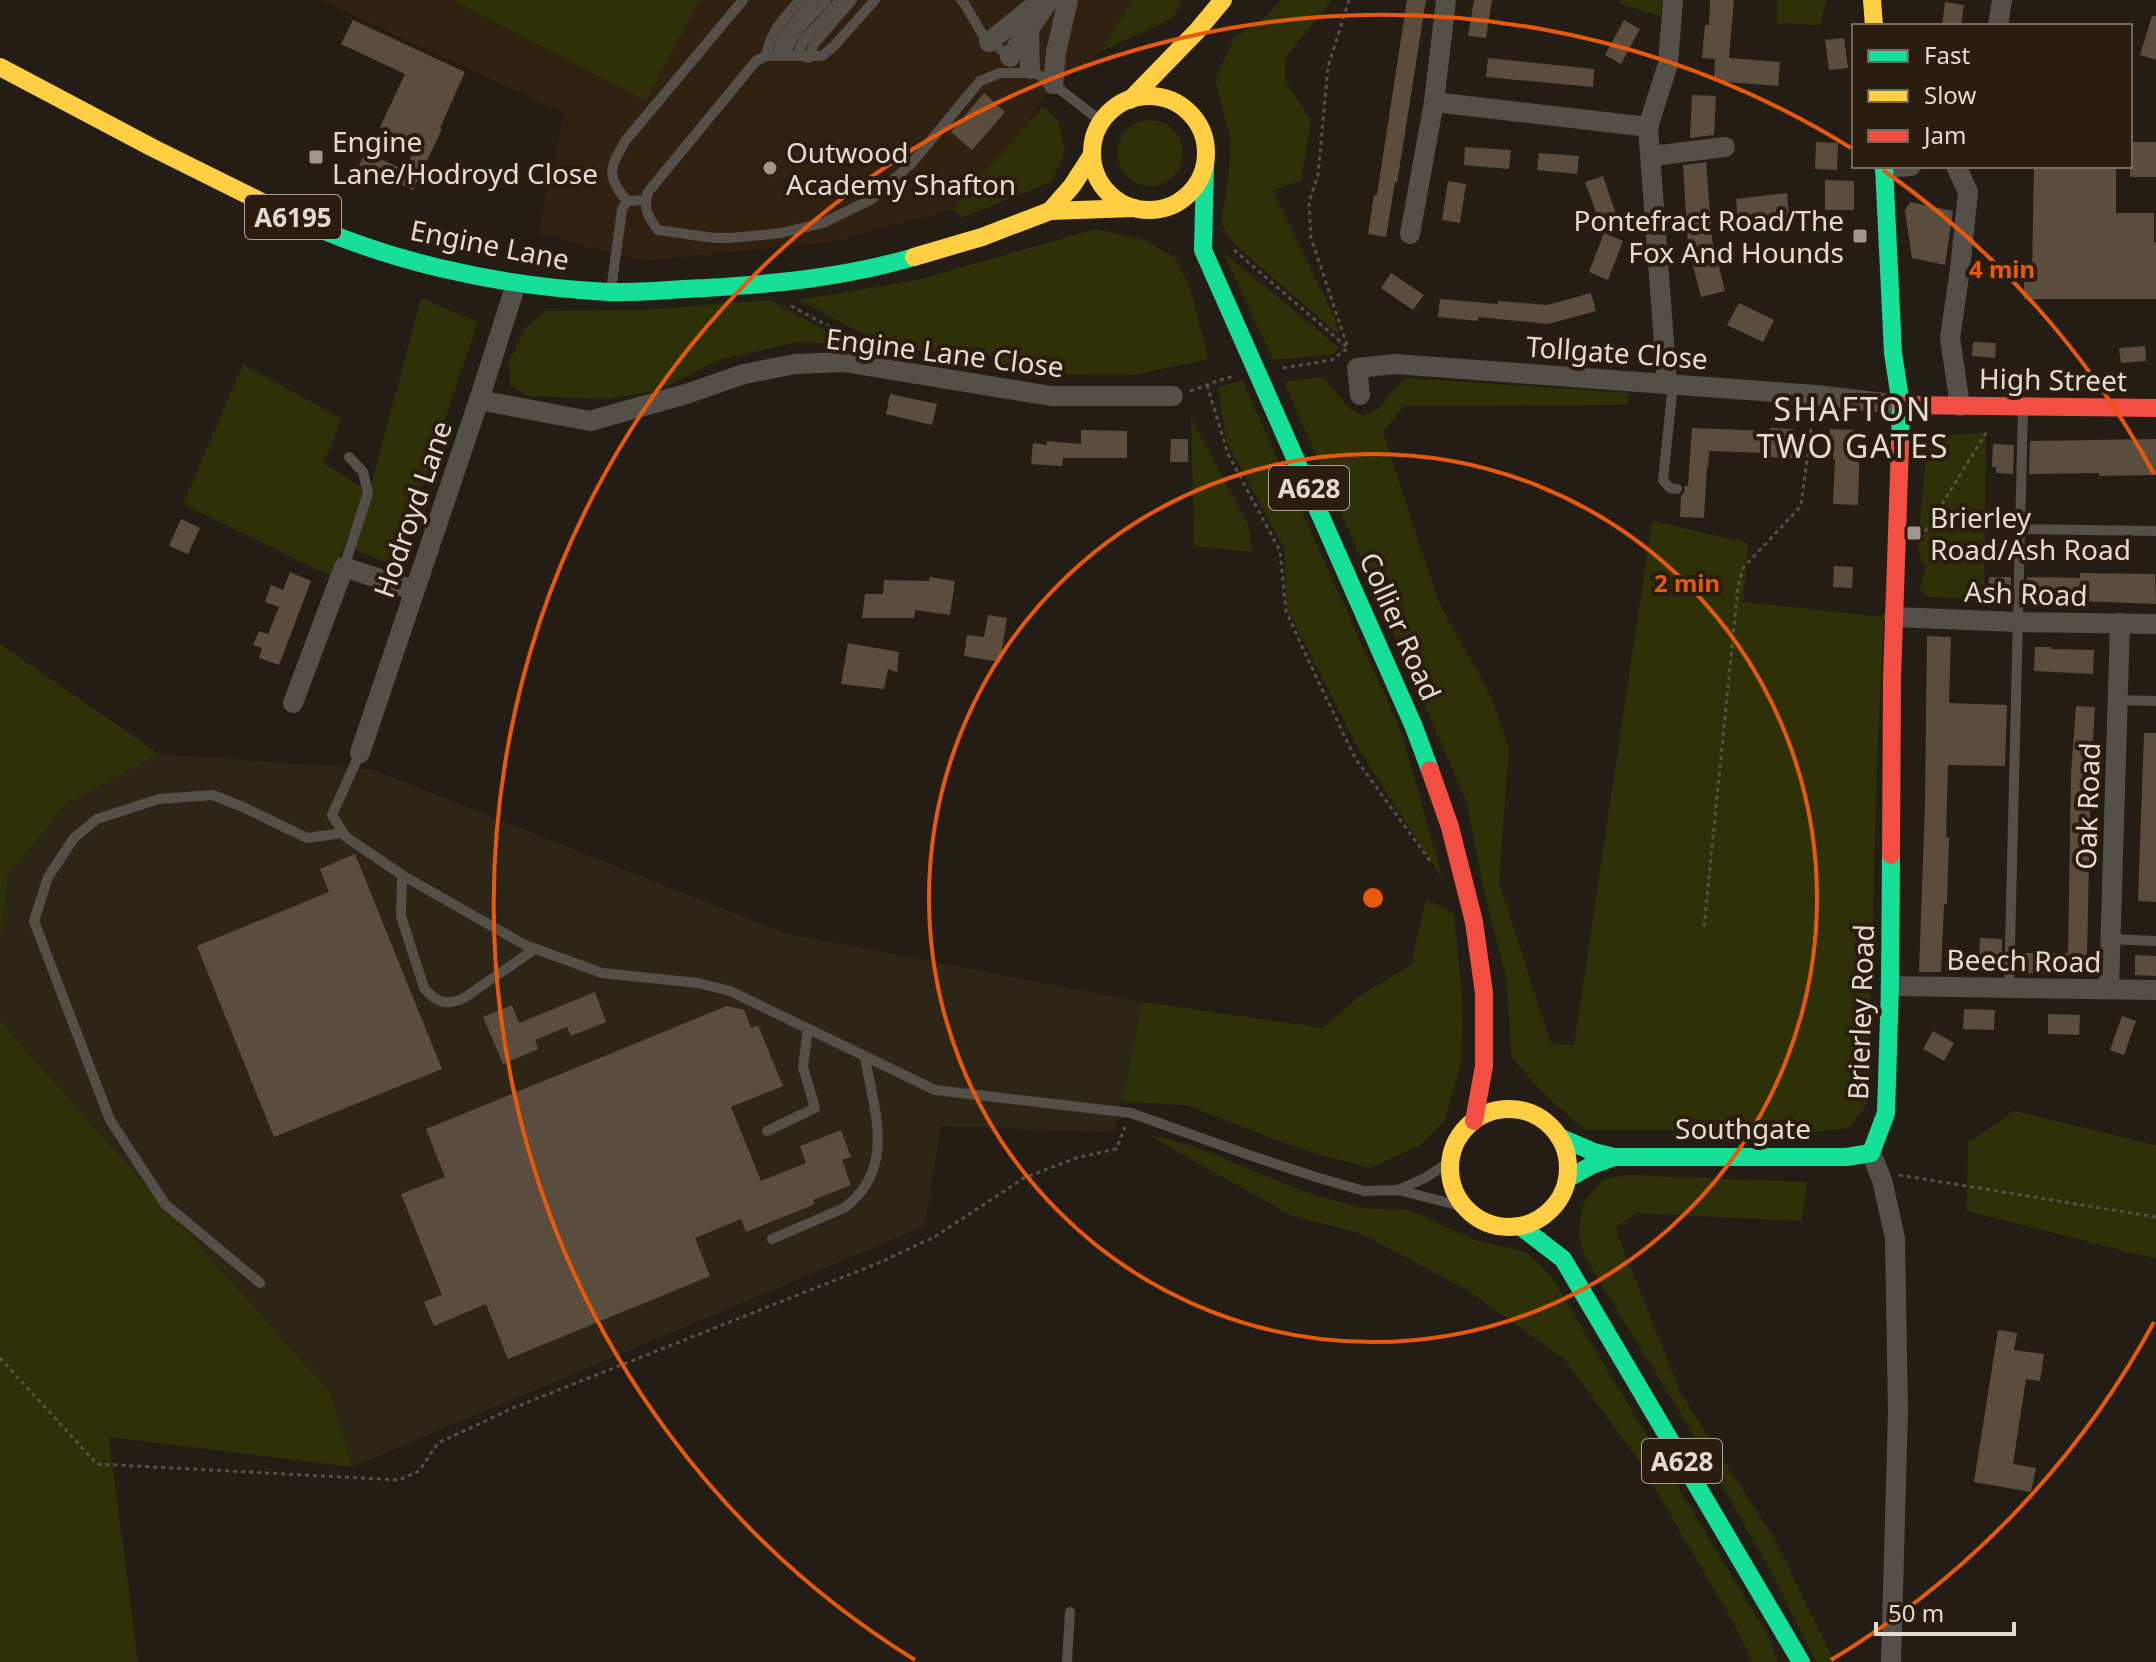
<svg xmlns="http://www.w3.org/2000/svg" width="2156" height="1662" viewBox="0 0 2156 1662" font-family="'Noto Sans',sans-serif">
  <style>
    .industrial { fill: #2d2516 }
    .built { fill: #312110 }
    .green { fill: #2e3107 }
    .building { fill: #5b4d3d }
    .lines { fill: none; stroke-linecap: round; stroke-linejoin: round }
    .path { stroke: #55504b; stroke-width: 3; stroke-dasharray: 4 4; stroke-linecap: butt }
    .lane { stroke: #544f48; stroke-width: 10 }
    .street { stroke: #544f48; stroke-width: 20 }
    .fast { stroke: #16e098; stroke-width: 18 }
    .slow { stroke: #ffcf43; stroke-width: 18 }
    .jam { stroke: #f24e42; stroke-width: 18 }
    .ring { fill: none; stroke: #e8590c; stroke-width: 4 }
    .poi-dot { fill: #a09890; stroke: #2a1d10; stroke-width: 3 }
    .labels { text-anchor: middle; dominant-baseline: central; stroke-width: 8; stroke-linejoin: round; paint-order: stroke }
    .shield { fill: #2a1d10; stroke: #aca298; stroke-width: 2 }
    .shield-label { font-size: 26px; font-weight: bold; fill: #e3dbd2 }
    .poi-label { font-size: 28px; fill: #e3dbd2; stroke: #2a1d10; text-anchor: start }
    .street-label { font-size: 28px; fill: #e3dbd2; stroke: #2a1d10 }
    .quarter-label { font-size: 32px; letter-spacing: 2px; fill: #e3dbd2; stroke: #2a1d10 }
    .centre { fill: #e8590c; stroke: #2a1d10; stroke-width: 4 }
    .ring-label { font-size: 24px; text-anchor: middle; font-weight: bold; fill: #e8590c; stroke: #2a1d10; stroke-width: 8; stroke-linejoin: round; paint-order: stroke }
  </style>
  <rect width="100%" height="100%" fill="#241d16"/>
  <!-- industrial -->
  <path class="industrial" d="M159,754L371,769L785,933L1142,1002L1122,1102L1113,1132L941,1126L925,1226L352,1467L331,1394L0,1021V947L8,874L66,804Z"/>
  <!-- built -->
  <path class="built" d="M320,0H1133L1108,39L1102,51L1048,93L1025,126L953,209L830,242L643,261L538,233L564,113Z"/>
  <!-- green -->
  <g class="green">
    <path d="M453,0H699L646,101Z"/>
    <path d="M1133,0H1181L1173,18L1102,51L1108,39Z"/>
    <path d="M1281,0H1332L1285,58V80L1311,121L1301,180L1273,191L1334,316L1339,335L1234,244L1221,224L1228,181L1231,140L1215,80L1234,38L1267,15Z"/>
    <path d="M1620,0H1662L1661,16L1619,4Z"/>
    <path d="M1777,0H1826L1820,25L1777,23Z"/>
    <path d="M1043,106L1058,120L1065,151L1051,182L961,218L953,209Z"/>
    <circle cx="1150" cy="153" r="33"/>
    <path d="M1096,229L1145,240L1177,259L1191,292L1208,359L1134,375L1003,373L986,351H896L799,300L917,280Z"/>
    <path d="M1223,252L1338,347L1335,354L1273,360Z"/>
    <path d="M421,298L478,322L395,565L354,550Z"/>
    <path d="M770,300L851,345L797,342L718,360L660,390L608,399L527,396L510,385L509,363L524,329L545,311L643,310Z"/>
    <path d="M243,364L342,419L323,463L366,490L332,577L183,504Z"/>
    <path d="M1323,377L1349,408L1363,416L1381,407L1393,390L1407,378L1630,393L1626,405L1404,406L1383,432L1438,601L1491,697L1509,748L1499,882L1551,1044L1574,1045L1652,521L1748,543L1743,602L1884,617L1877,765L1868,1102L1849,1128L1803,1133L1690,1130H1585L1544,1094L1512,1058L1506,976L1482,882L1467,803L1284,382Z"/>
    <path d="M1242,380L1401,731L1443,880L1358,748L1287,608L1284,548L1227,443L1218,388Z"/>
    <path d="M1191,417L1248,525L1252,552L1194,546Z"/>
    <path d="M1986,433L1984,599L1927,597L1920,590L1926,565L1921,560L1918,543L1927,446L1935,436Z"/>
    <path d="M0,644L159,754L66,804L8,874L0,947Z"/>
    <path d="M1426,899L1454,914L1463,1007L1461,1063L1445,1120L1419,1146L1369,1168L1298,1148L1186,1105L1122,1102L1142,1002L1323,1028L1362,994L1411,965Z"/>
    <path d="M0,1021L331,1394L352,1467L109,1437L138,1662H0Z"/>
    <path d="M2014,1111L2156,1145V1259L1967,1211L1968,1143Z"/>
    <path d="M1146,1134L1190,1145L1306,1192L1360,1208L1410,1210L1474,1240L1526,1252L1551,1276L1768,1636L1778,1662H1752L1738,1631L1638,1459L1564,1359L1470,1292L1365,1235L1291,1215Z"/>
    <path d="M1629,1175L1807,1182L1802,1221L1636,1213L1615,1228L1681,1394L1774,1538L1835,1662H1816L1772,1574L1688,1426L1584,1256L1579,1234L1582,1205L1603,1179Z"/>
  </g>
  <!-- building -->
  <g class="building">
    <path d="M1407,0H1426L1397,183L1395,182L1386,237L1368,234L1374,195H1377Z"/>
    <path d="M1474,0H1492L1486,38L1468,36Z"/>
    <path d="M1710,0H1734L1729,58L1780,62L1778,86L1714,81L1715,59L1702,58L1705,25H1709Z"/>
    <path d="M1945,2L1964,5L1961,26H1942Z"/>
    <path d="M2152,16H2156V60L2140,55Z"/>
    <path d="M353,20L465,72L440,128L442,129L413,190L359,166L365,152L405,170L417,144L380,127L405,74L341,44Z"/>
    <path d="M1624,20L1640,29L1621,64L1605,55Z"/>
    <path d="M1844,38L1848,68L1829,70L1825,40Z"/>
    <path d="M1488,58L1594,69L1593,87L1486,77Z"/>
    <path d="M984,93L1005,112L972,150L951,132Z"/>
    <path d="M1692,95L1716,96L1714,135L1690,138Z"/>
    <path d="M1816,142L1838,143L1837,170L1815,169Z"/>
    <rect x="2130" y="142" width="26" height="35"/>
    <path d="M1465,147L1511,150L1509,169L1464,165Z"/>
    <path d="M1539,153L1579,156L1577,174L1537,170Z"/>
    <path d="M1706,162L1712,239L1725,291L1701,297L1688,246L1683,165Z"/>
    <path d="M2034,166H2116V213H2154V242H2156V299H2024V273H2032Z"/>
    <path d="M1603,176L1616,214L1599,220L1585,182Z"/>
    <path d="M1825,180L1854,181V210H1825Z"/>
    <path d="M1448,181L1466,184L1460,223L1442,220Z"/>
    <path d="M1787,193L1789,216L1738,221L1736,199Z"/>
    <path d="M1910,202L1953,211L1945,265L1912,258L1905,211Z"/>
    <path d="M1604,233L1623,241L1608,280L1589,272Z"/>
    <path d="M1391,273L1424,295L1413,310L1381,288Z"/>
    <path d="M1591,293L1596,311L1548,324L1478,317V321L1438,317L1440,299L1498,304V301L1547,305Z"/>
    <path d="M1739,303L1774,320L1763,342L1727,325Z"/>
    <path d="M1973,342L1996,343L1995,358L1972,356Z"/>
    <path d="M2145,346L2146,361L2121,363L2119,348Z"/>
    <path d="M890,394L937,404L932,425L886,414Z"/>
    <path d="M1692,428L1770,431V428L1794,429L1792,458L1769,457V453L1709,451L1708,467H1707L1704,518L1680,517L1681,496L1685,491L1684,486H1688Z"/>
    <path d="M1830,429L1854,430L1853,445H1860L1858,505L1833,504L1835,459H1833L1834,446H1829Z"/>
    <path d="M1081,430L1127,431V458H1063L1062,466L1031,464L1033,443L1047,445V441L1081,444Z"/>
    <path d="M1171,439H1188V462H1170Z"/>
    <path d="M2156,439V475L2099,476V473L2029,474L2030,441Z"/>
    <path d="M1993,444L2014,445L2013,474L1996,473V467H1992Z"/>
    <path d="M181,519L200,528L188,554L169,546Z"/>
    <path d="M1834,566L1853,567L1852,588L1833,587Z"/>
    <path d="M290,572L311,581L279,665L259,658L262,648L253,645L259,631L268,634L279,607L265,602L271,585L283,590Z"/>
    <path d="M2080,573L2155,574L2156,604L2079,601V598L2026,597L2027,577L2080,578Z"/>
    <path d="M930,577L955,581L950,615L915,610L914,618H862L865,594H883L884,580L929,581Z"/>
    <path d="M1989,577H2011L2010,599L1988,598Z"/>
    <path d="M988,615L1007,618L1000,662L964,656L967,635L984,637Z"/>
    <path d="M1927,636L1951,637L1949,703L2007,705L2005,766L1948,765L1946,837H1949L1948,870L1947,904H1944L1941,972H1919L1925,804Z"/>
    <path d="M848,643L899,652L897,672L888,669L884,689L841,684Z"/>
    <path d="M2035,647H2051L2050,649L2094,650L2093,674L2034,671Z"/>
    <path d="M2076,706L2095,707L2091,769L2087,954H2092V974L2017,973L2018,953H2068L2071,774Z"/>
    <path d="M2144,733H2156V902L2138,901Z"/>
    <path d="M355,854L442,1069L274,1137L197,946L329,892L320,869Z"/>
    <path d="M1980,938L2002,939V964L1979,963Z"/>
    <path d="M2135,955L2156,956V976L2135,975Z"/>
    <path d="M595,992L606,1022L571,1036L567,1027L535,1040L538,1049L503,1064L483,1017L512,1005L519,1023Z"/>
    <path d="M727,1006L744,1010L751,1028L758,1025L783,1086L731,1107L761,1181L806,1163L800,1146L841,1130L851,1157L842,1160L851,1185L813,1200L815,1204L746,1232L741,1219L695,1238L710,1276L508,1359L486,1304L434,1326L424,1302L442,1295L401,1194L445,1177L426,1129Z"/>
    <path d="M1964,1009L1995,1010L1994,1030L1963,1029Z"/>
    <path d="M2048,1014L2080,1015L2079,1035L2048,1034Z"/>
    <path d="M2122,1016L2136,1021L2124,1055L2110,1050Z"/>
    <path d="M1933,1031L1954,1043L1944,1061L1923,1049Z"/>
    <path d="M1998,1330L2017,1333L2014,1350L2044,1354L2040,1381L2026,1379L2013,1464L2036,1468L2031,1492L1974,1482Z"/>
  </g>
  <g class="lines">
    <!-- path -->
    <g class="path">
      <path d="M1234,250L1348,348L1332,360L1283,368"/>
      <path d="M791,306L862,344"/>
      <path d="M1347,345L1311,238L1309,202L1318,175L1328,67L1349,0"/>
      <path d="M1207,385L1228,454L1280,551L1286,611L1311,666L1355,758L1430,861"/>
      <path d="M1190,391C1205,386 1217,380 1232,377"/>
      <path d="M1921,538L1986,433L1990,431"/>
      <path d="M1704,927L1738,587L1743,568L1801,506L1813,414"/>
      <path d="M1899,1175L2156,1217"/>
      <path d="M0,1358L97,1464L399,1480L419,1471L438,1443L513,1408L881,1262L936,1236L1024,1178L1076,1158L1116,1149L1125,1127"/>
    </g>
    <!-- lane -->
    <g class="lane">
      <path d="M875,0L834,46L822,56H766L756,61L648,192C643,209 648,217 658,230L714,238H732L781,233L823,223L872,199L912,163L980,81L1000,73H1034"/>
      <path d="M961,0L964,3L984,37L1012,58"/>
      <path d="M766,56C770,32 784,18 800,0"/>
      <path d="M776,56L783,36L813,0"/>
      <path d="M785,56C792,34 810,17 826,0"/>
      <path d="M796,56L805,39L840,0"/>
      <path d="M808,58L814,44L852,0"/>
      <path d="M1029,69L1053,84L1102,122"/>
      <path d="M627,201C605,175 610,167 626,140L743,0"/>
      <path d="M611,290L622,210L627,201L646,200"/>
      <path d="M1673,384L1663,480L1670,488L1677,489"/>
      <path d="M2021,529L2156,531"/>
      <path d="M344,567L368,493L363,472L349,457"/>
      <path d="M2118,700L2156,701"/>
      <path d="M360,753L332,815L346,837L402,875L525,945L602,973L698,983L730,991L935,1090L1131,1113L1246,1154L1319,1178L1364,1191L1398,1190L1465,1207"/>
      <path d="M402,875L401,916L424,988C437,1003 446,1006 464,998L535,949"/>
      <path d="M2112,939L2156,941"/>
      <path d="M2009,989L2023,408"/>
      <path d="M767,1131L815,1108L803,1067L808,1029"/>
      <path d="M1398,1190L1425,1178L1451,1161"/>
      <path d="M772,1239L844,1208C897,1169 874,1111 865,1057"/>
      <path d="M260,1283L165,1204L110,1120L34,921L48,877L74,838L97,819L159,799L213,795L243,807L307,838L343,833"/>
      <path d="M1067,1662L1070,1612"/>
    </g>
    <!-- street -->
    <g class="street">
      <path d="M1998,26L2002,0"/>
      <path d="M1029,30L1030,69"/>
      <path d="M989,42L1039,2"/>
      <path d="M1010,57L1049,0"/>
      <path d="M1053,84L1056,52L1068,0"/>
      <path d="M1434,102L1648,127"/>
      <path d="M1652,156L1725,147"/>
      <path d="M1956,166L1968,192L1960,269L1950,338L1960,406"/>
      <path d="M1884,168L1911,166"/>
      <path d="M1410,234L1434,102L1446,0"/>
      <path d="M1667,383L1648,127L1668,64L1673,0"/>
      <path d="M1360,395L1357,368L1395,364L1816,395L1901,405"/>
      <path d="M479,400L590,421L686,394L744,374L795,364L844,362L1051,396H1173"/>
      <path d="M1894,617L2018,622L2156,624"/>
      <path d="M293,703L344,567L413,590"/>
      <path d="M360,753L479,400L516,284"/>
      <path d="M1890,986L2156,990"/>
      <path d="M2109,989L2120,623"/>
      <path d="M1871,1153L1882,1180L1895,1238L1898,1412L1891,1662"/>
    </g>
    <!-- fast -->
    <g class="fast">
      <path d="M1884,166L1893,353L1901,405L1900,445"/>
      <path d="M1205,167L1203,250L1414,727L1430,770"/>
      <path d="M280,211C381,261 496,286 608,292C640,293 673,289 705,288C775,284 847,277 914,257"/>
      <path d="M1559,1137L1594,1152L1614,1157H1846L1871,1153L1886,1113L1890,986L1891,855"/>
      <path d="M1567,1179L1592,1165L1614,1157"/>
      <path d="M1520,1226L1563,1259L1801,1662"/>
    </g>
    <!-- slow -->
    <g class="slow">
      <path d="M1872,0L1874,26"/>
      <path d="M0,67L153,148L280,211"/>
      <circle cx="1149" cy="153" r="57"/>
      <path d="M1130,100L1197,31L1223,0"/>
      <path d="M1050,211L1072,186L1092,155"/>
      <path d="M914,257L982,237L1050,211L1134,208"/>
      <circle cx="1509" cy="1168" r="59"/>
    </g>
    <!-- jam -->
    <g class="jam">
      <path d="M1901,405L2156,408"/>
      <path d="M1430,770L1450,827L1474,922L1484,993V1066L1474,1121"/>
      <path d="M1891,855L1892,679L1900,445"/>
    </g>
  </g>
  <!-- distance rings -->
  <g class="ring">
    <circle cx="1373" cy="898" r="444"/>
    <path d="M2154 1322A889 889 0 0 1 1831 1660M915 1660A889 889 0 1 1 1851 148M1883 170A889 889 0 0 1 2154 474"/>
  </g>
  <!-- markers -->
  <g class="poi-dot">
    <rect x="308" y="149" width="16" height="16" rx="4"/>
    <circle cx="770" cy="168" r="8"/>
    <rect x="1852" y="228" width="16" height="16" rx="4"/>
    <rect x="1906" y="525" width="16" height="16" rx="4"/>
  </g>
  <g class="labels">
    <!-- shield labels -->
    <g class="shield">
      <rect x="245" y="195" width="96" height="44" rx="6"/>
      <rect x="1269" y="466" width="80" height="44" rx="6"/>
      <rect x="1642" y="1439" width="80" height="44" rx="6"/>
    </g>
    <g class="shield-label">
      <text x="293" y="217">A6195</text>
      <text x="1309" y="488">A628</text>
      <text x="1682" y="1461">A628</text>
    </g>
    <!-- poi labels -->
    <g class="poi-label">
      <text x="332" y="141">Engine<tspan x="332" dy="32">Lane/Hodroyd Close</tspan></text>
      <text x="786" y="152">Outwood<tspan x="786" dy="32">Academy Shafton</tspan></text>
      <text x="1844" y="220" text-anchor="end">Pontefract Road/The<tspan x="1844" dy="32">Fox And Hounds</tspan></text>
      <text x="1930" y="517">Brierley<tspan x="1930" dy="32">Road/Ash Road</tspan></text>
    </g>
    <!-- street labels -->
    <g class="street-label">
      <text transform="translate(490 244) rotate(11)">Engine Lane</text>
      <text transform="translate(945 352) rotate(7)">Engine Lane Close</text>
      <text transform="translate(1617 352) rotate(4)">Tollgate Close</text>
      <text transform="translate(2053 379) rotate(1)">High Street</text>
      <text transform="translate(412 509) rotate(-71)">Hodroyd Lane</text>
      <text transform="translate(2026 593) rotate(2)">Ash Road</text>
      <text transform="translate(1401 626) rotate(66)">Collier Road</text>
      <text transform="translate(2087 806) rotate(-88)">Oak Road</text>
      <text transform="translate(2024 960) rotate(1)">Beech Road</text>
      <text transform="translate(1860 1012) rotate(-88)">Brierley Road</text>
      <text x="1743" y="1128">Southgate</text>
    </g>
    <!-- quarter labels -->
    <g class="quarter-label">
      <text x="1853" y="408">SHAFTON<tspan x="1853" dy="37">TWO GATES</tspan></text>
    </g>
  </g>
  <circle cx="1373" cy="898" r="12" class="centre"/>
  <g class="ring-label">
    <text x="2002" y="278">4 min</text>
    <text x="1687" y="592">2 min</text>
  </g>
  <!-- legend -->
  <rect x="1852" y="24" width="280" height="144" fill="#2a1d10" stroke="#74695e" stroke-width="2"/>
  <rect x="1868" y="50" width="40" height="12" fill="#16e098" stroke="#74695e" stroke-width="2"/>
  <text x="1924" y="64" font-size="24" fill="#e3dbd2">Fast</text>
  <rect x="1868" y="90" width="40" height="12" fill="#ffcf43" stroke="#74695e" stroke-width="2"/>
  <text x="1924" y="104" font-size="24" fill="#e3dbd2">Slow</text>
  <rect x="1868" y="130" width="40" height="12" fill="#f24e42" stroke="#74695e" stroke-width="2"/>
  <text x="1924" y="144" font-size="24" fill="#e3dbd2">Jam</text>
  <!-- scale -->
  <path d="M1876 1622v12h138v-12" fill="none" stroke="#e3dbd2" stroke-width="4"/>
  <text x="1888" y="1622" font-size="24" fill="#e3dbd2" stroke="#2a1d10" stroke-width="6" paint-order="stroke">50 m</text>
</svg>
